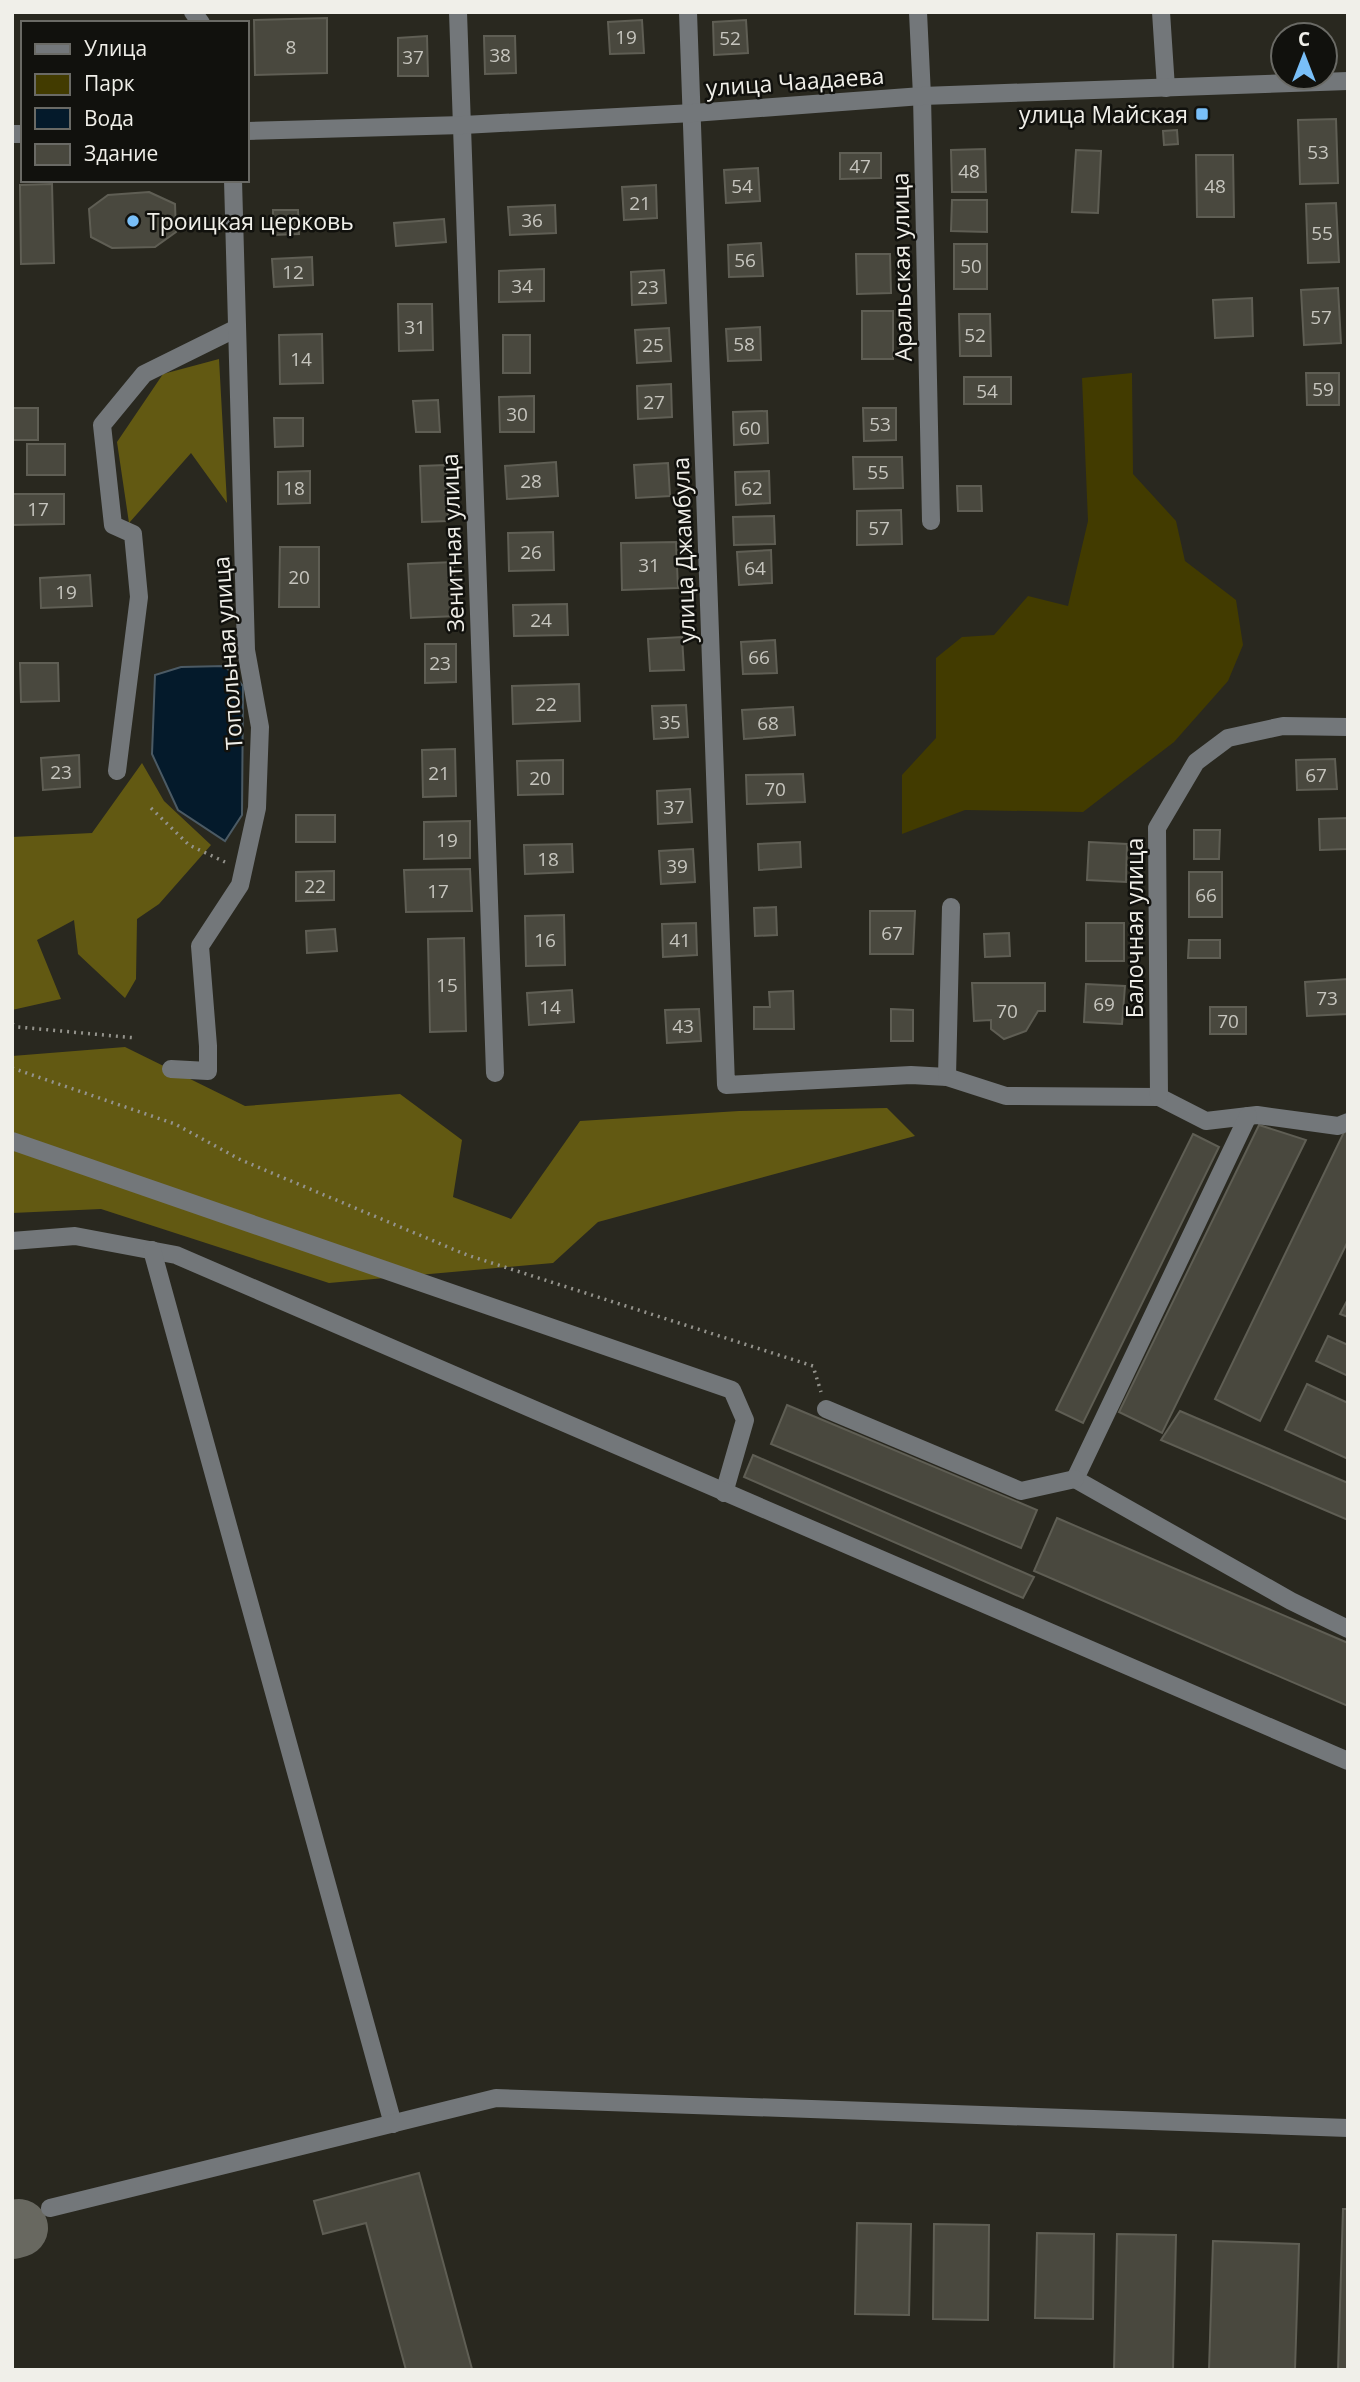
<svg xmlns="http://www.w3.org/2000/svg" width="1360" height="2382" viewBox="0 0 1360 2382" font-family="'Open Sans',sans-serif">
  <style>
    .green { fill: #423b00 }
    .forest { fill: #625912 }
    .water { fill: #041a2b; stroke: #4b5a64; stroke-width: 2 }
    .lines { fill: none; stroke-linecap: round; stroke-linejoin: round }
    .taxiway { stroke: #686860; stroke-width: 58 }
    .building { fill: #49483e; stroke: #5f5e54; stroke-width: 2 }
    .path { stroke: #94938c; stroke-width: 3.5; stroke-dasharray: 2 5; stroke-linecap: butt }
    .minor { stroke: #73777a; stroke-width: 18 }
    .poi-dot { fill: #79bff8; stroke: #11110d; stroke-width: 2.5 }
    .labels { text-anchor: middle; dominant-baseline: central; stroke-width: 5; stroke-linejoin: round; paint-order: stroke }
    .number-label { font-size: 19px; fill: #c6c5be }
    .street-label { font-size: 23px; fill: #f0efe9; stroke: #11110d }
    .poi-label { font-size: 23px; fill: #f0efe9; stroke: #11110d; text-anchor: end }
  </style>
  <rect width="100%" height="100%" fill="#29281f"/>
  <!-- green -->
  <path class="green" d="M1132,373L1133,474L1176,521L1185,561L1236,600L1243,645L1228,681L1174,742L1083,812L965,810L902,834V775L936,738V658L962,637L994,635L1028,596L1068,606L1088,521L1082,378Z"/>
  <!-- forest -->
  <g class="forest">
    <path d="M219,359L227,503L191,453L129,523L117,442L163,374Z"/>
    <path d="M142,763L164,801L211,845L159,904L137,919L136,979L125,998L78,954L74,920L37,940L61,999L12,1010V837L92,833Z"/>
    <path d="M125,1047L245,1106L400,1094L462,1140L453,1197L511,1219L580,1121L739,1111L887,1108L915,1136L598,1222L553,1263L329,1283L101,1209L12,1213V1056Z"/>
  </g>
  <!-- water -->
  <path class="water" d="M225,666L243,686L242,815L225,841L178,810L152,754L155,675L181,667Z"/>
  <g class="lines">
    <!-- taxiway -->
    <path class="taxiway" d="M12,2230L19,2228"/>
  </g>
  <!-- building -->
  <g class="building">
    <path d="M327,18V73L255,75L254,20Z"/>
    <path d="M642,20L644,53L610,54L608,22Z"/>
    <path d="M746,20L748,53L714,55L713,22Z"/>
    <path d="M427,36L428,76H398V38Z"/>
    <path d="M484,36H515L516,73L485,74Z"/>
    <path d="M1336,119L1338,183L1300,184L1298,120Z"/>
    <path d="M1177,130L1178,144L1164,145L1163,131Z"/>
    <path d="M985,149L986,192H952L951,150Z"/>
    <path d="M1076,150L1101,151L1098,213L1072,212Z"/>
    <path d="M840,153H881V178L840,179Z"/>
    <path d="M1196,155H1233L1234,217H1197Z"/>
    <path d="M758,168L760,201L726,203L724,170Z"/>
    <path d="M52,184L54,263L21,264L20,185Z"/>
    <path d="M656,185L657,218L624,220L622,187Z"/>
    <path d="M149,192L175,204L176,232L155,247L112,248L91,237L89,209L108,195Z"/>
    <path d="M952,200H987V232L951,231Z"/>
    <path d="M1336,203L1339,262L1308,263L1306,204Z"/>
    <path d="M555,205L556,233L510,235L508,207Z"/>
    <path d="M273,210H298L299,234L273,235Z"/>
    <path d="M444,219L446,242L396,246L394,223Z"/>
    <path d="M761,243L763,276L729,277L728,245Z"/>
    <rect x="954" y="244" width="33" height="45"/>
    <path d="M856,254H890L891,293L857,294Z"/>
    <path d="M312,257L313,285L274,287L272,259Z"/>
    <path d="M544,269V301L499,302V271Z"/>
    <path d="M664,270L666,303L632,305L631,272Z"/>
    <path d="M1338,288L1341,343L1304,345L1301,290Z"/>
    <path d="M1252,298L1253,336L1215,338L1213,300Z"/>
    <path d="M398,304H432L433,350L399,351Z"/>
    <rect x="862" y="311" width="31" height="48"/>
    <path d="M959,314H990L991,356H960Z"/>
    <path d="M760,327L761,360L728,361L726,329Z"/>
    <path d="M669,328L671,361L637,363L635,330Z"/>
    <path d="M322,334L323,383L280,384L279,335Z"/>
    <rect x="503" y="335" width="27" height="38"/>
    <path d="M1306,373H1339V405H1307Z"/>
    <rect x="964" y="377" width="47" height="27"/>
    <path d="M671,384L672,417L638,419L637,386Z"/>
    <path d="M534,396V432H500L499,397Z"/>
    <path d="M438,400L440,432H416L413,401Z"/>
    <rect x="12" y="408" width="26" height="32"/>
    <path d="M863,408H896V440L864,441Z"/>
    <path d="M767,411L768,443L734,445L733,412Z"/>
    <path d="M274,418H303V446L275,447Z"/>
    <rect x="27" y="444" width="38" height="31"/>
    <path d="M853,457H902L903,488L854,489Z"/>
    <path d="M556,462L558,496L507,499L505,466Z"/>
    <path d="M668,463L670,496L636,498L634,465Z"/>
    <path d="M446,465L448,521L422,522L420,466Z"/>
    <path d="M310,471V503L278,504V472Z"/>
    <path d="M769,471L770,503L736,505L735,472Z"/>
    <path d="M957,486H981L982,511H958Z"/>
    <path d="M12,494H64V524L12,525Z"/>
    <path d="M901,510L902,544L857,545V511Z"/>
    <path d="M774,516L775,544L734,545L733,517Z"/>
    <path d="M553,532L554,570L509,571L508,533Z"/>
    <path d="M676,542L678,588L622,590L621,543Z"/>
    <path d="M280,547H319V607H279Z"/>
    <path d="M771,550L772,583L739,585L737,552Z"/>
    <path d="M454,562L457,616L411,618L408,564Z"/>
    <path d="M90,575L92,606L41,608L40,578Z"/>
    <path d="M567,604L568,635L514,636L513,605Z"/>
    <path d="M682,637L684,670L650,671L648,639Z"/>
    <path d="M775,640L777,673L743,674L741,642Z"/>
    <path d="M425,644H456V682L425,683Z"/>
    <path d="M20,663H58L59,701L21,702Z"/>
    <path d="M579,684L580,721L513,724L512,686Z"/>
    <path d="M686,705L688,737L654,739L652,706Z"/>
    <path d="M793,707L795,735L744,739L742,710Z"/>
    <path d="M455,749L456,796L423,797L422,750Z"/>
    <path d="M79,755L80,787L43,790L41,758Z"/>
    <path d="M1335,759L1337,789L1297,790L1296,760Z"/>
    <path d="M563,760V794L518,795L517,761Z"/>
    <path d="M803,774L805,802L747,804L746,775Z"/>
    <path d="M690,789L692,822L658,824L657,791Z"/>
    <rect x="296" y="815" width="39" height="27"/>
    <path d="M1348,818V849L1320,850L1319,819Z"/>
    <path d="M470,821V858L424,859V822Z"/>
    <path d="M1194,830H1220L1219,859H1194Z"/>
    <path d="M800,842L801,867L759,870L758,844Z"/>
    <path d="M1089,842L1127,844L1126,882L1087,880Z"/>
    <path d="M572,844L573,872L525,874L524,845Z"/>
    <path d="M693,849L695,882L661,884L659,851Z"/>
    <path d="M470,869L472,911L406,912L404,870Z"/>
    <path d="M334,871V900L296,901V872Z"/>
    <rect x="1189" y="872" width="33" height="45"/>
    <path d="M776,907L777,935L755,936L754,908Z"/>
    <path d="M870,911H915L913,954H870Z"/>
    <path d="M564,915L565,965L526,966L525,916Z"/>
    <path d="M696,923L697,955L663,957L662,924Z"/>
    <rect x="1086" y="923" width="38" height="38"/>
    <path d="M335,929L337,951L307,953L306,931Z"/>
    <path d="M1009,933L1010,956L985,957L984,934Z"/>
    <path d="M464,938L466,1031L430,1032L428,939Z"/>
    <path d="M1189,940H1220V958H1188Z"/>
    <path d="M1348,979V1014L1307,1016L1305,982Z"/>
    <path d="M972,983H1045V1011H1038L1026,1031L1004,1039L991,1029V1020L974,1021Z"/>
    <path d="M1086,984L1125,986L1122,1024L1084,1022Z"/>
    <path d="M572,990L574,1022L529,1025L527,993Z"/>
    <path d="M793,991L794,1029H754V1007H770L769,992Z"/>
    <rect x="1210" y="1007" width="36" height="27"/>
    <path d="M699,1009L701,1041L667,1043L665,1010Z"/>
    <path d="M891,1009L913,1010V1041H891Z"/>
    <path d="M1259,1125L1306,1140L1162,1433L1119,1412Z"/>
    <path d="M1345,1130L1348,1131V1241L1260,1421L1215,1399Z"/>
    <path d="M1193,1134L1219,1147L1083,1423L1056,1410Z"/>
    <path d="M1348,1299V1317L1340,1314Z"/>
    <path d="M1328,1336L1348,1345V1376L1316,1361Z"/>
    <path d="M1307,1384L1348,1403V1459L1285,1430Z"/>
    <path d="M787,1405L1037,1510L1021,1548L771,1444Z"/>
    <path d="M1180,1411L1348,1483V1520L1161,1440Z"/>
    <path d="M753,1455L1034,1577L1023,1598L744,1477Z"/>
    <path d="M1057,1518L1348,1643V1706L1034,1571Z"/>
    <path d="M419,2173L472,2369L468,2370H406L366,2223L323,2234L314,2201Z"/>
    <path d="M1343,2209H1348V2370H1338Z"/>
    <path d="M857,2223L911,2224L909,2315L855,2314Z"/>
    <path d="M934,2224L989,2225L988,2320L933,2319Z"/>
    <path d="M1037,2233L1094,2234L1093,2319L1035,2318Z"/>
    <path d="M1117,2234L1176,2235L1173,2370H1114Z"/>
    <path d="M1213,2241L1299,2244L1295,2370H1209Z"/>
  </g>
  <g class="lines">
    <!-- path -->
    <g class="path">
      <path d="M151,808L189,845L225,862"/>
      <path d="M12,1024L18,1027L136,1038"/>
      <path d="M12,1068L175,1124L241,1160L467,1255L813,1366L821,1392"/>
    </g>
    <!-- minor -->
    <g class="minor">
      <path d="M193,12L201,23"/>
      <path d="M458,12L495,1073"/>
      <path d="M688,12L726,1085L911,1075L947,1077L1006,1096L1159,1097L1206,1121L1257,1115L1338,1126L1348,1122"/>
      <path d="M918,12L922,96L931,521"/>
      <path d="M1161,12L1166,88"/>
      <path d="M247,131L463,125L693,113L922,96L1348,81"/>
      <path d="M12,134H23"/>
      <path d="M117,771L139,597L133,534L113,525L102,425L144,374L237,328"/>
      <path d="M171,1069L208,1071V1046L200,946L240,885L257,808L260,727L246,650L233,180"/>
      <path d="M947,1077L951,907"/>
      <path d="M1159,1097L1157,828L1196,762L1228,738L1283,726L1348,727"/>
      <path d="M1248,1116L1075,1479L1291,1601L1348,1629"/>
      <path d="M12,1141L732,1390L745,1420L724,1493"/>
      <path d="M12,1241L75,1236L176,1255L1348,1761"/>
      <path d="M152,1250L393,2124"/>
      <path d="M826,1409L1021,1491L1075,1479"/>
      <path d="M50,2208L496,2098L1348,2128"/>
    </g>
  </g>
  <!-- markers -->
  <g class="poi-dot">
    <rect x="1195" y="107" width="14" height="14" rx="3.5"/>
    <circle cx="133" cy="221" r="7"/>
  </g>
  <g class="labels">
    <!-- number labels -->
    <g class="number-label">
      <text x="626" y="37">19</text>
      <text x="730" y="38">52</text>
      <text x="291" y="47">8</text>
      <text x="500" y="55">38</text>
      <text x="413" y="57">37</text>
      <text x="1318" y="152">53</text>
      <text x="860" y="166">47</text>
      <text x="969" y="171">48</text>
      <text x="742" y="186">54</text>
      <text x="1215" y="186">48</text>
      <text x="640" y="203">21</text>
      <text x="532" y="220">36</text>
      <text x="1322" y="233">55</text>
      <text x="745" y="260">56</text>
      <text x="971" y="266">50</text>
      <text x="293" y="272">12</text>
      <text x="522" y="286">34</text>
      <text x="648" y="287">23</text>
      <text x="1321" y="317">57</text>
      <text x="415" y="327">31</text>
      <text x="975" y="335">52</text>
      <text x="744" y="344">58</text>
      <text x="653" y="345">25</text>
      <text x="301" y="359">14</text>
      <text x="1323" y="389">59</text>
      <text x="987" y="391">54</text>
      <text x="654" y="402">27</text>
      <text x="517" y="414">30</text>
      <text x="880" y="424">53</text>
      <text x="750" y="428">60</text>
      <text x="878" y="472">55</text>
      <text x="531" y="481">28</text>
      <text x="294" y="488">18</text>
      <text x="752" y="488">62</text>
      <text x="38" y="509">17</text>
      <text x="879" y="528">57</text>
      <text x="531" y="552">26</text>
      <text x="649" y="565">31</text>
      <text x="755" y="568">64</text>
      <text x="299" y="577">20</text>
      <text x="66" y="592">19</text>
      <text x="541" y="620">24</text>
      <text x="759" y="657">66</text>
      <text x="440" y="663">23</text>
      <text x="546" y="704">22</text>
      <text x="670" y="722">35</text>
      <text x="768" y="723">68</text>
      <text x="61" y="772">23</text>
      <text x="439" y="773">21</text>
      <text x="1316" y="775">67</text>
      <text x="540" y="778">20</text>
      <text x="775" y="789">70</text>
      <text x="674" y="807">37</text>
      <text x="447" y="840">19</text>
      <text x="548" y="859">18</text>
      <text x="677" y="866">39</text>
      <text x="315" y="886">22</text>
      <text x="438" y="891">17</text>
      <text x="1206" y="895">66</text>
      <text x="892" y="933">67</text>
      <text x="545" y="940">16</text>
      <text x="680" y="940">41</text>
      <text x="447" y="985">15</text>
      <text x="1327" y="998">73</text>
      <text x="1104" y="1004">69</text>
      <text x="550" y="1007">14</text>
      <text x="1007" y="1011">70</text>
      <text x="1228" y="1021">70</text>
      <text x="683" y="1026">43</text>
    </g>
    <!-- street labels -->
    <g class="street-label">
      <text transform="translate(795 81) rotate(-4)">улица Чаадаева</text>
      <text transform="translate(901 267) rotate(-91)">Аральская улица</text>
      <text transform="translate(452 543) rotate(-92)">Зенитная улица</text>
      <text transform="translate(683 550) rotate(-92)">улица Джамбула</text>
      <text transform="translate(227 653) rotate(-94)">Топольная улица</text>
      <text transform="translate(1134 928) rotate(-90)">Балочная улица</text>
    </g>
    <!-- poi labels -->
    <g class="poi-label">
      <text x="1188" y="114">улица Майская</text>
      <text x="147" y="221" text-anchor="start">Троицкая церковь</text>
    </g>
  </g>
  <!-- border -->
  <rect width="1360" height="2382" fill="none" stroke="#f0efe9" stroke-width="28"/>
  <!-- legend -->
  <rect x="21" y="21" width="228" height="161" fill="#11110d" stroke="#6a6a65" stroke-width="2"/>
  <rect x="35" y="44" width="35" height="10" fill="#73777a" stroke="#6a6a65" stroke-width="2"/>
  <text x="84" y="56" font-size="21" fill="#f0efe9">Улица</text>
  <rect x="35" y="74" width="35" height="21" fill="#423b00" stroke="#6a6a65" stroke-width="2"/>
  <text x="84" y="91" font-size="21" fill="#f0efe9">Парк</text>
  <rect x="35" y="108" width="35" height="21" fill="#041a2b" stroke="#6a6a65" stroke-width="2"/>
  <text x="84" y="126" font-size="21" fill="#f0efe9">Вода</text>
  <rect x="35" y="144" width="35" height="21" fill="#49483e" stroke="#6a6a65" stroke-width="2"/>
  <text x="84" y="161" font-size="21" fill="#f0efe9">Здание</text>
  <!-- north arrow -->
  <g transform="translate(1304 56)"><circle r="33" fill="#11110d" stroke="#6a6a65" stroke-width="2"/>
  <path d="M0-5L12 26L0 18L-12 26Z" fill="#79bff8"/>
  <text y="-10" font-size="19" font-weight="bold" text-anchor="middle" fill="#f0efe9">С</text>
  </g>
</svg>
